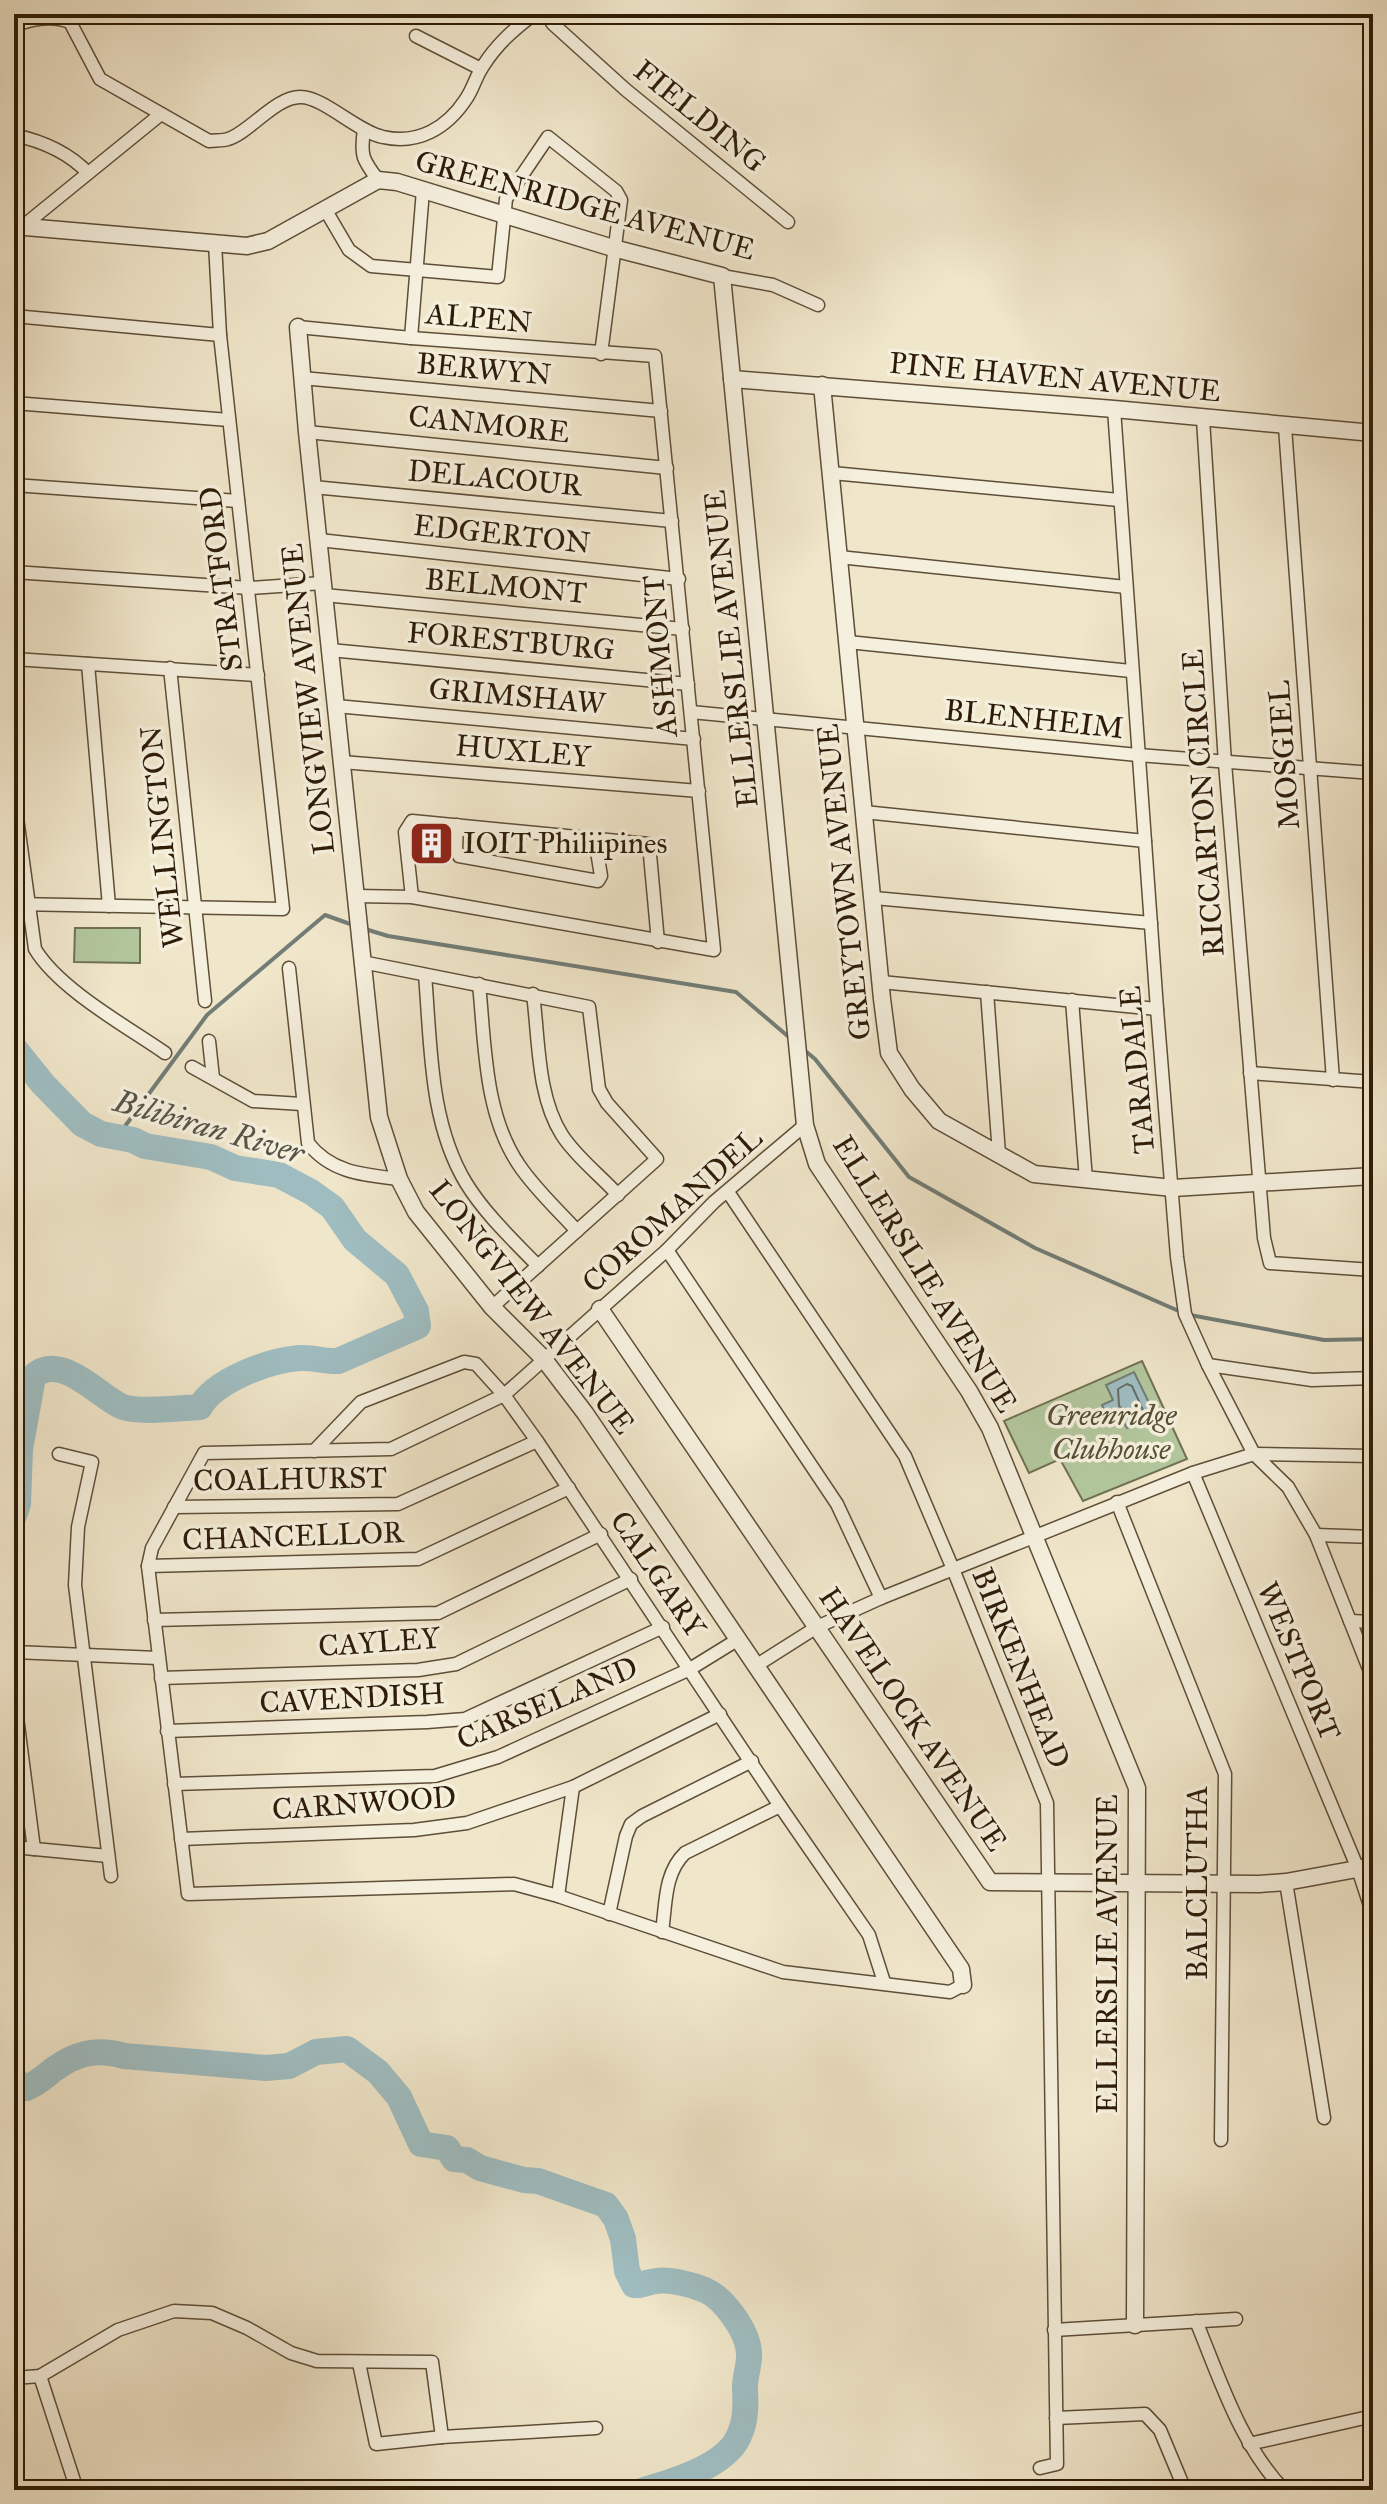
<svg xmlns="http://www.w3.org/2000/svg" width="1387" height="2504" viewBox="0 0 1387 2504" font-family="'IM FELL Great Primer',serif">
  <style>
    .green { fill: #b2c69c; stroke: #707152; stroke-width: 2 }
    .water { fill: #9fbdc1; stroke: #727d77; stroke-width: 2 }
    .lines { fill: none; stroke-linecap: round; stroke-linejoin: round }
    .shore { stroke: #666c64; stroke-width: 2 }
    .stream { stroke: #727d77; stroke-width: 4 }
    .river { stroke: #9fbdc1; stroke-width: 26 }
    .minor-casing { stroke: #5e4e38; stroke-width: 15 }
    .tertiary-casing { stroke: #5e4e38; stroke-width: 19 }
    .minor { stroke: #f5efdd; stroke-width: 12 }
    .tertiary { stroke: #f5efdd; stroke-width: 16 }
    .labels { text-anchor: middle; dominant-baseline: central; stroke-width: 7; stroke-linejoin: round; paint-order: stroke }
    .street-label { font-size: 30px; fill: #2e1c07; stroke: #f5efdd }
    .poi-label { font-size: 30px; fill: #2e1c07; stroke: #f5efdd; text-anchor: start }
    .park-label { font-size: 30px; font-style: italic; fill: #564f34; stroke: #f5efdd }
    .water-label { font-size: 32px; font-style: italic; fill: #565448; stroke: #f5efdd }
  </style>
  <rect width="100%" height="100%" fill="#f0e6ca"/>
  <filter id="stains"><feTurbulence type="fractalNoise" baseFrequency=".0025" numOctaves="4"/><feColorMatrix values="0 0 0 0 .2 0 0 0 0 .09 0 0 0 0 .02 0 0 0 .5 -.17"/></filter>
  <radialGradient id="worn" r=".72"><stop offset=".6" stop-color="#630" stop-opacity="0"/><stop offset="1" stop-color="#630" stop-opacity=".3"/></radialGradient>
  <!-- green -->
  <g class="green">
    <path d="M75,928H140V963L74,962Z"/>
    <path d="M1142,1361L1187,1459L1083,1501L1060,1459L1029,1473L1004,1421Z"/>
  </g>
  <!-- water -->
  <path class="water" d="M1134,1372L1156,1417L1127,1428L1120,1416L1109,1421L1102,1405L1113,1400L1106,1385Z"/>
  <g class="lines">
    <!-- shore -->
    <path class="shore" d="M1127,1384L1132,1386L1143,1410L1142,1414L1133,1417L1119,1406L1118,1389Z"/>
    <!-- stream -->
    <g class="stream">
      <path d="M365,929L388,936L736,992L790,1038"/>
      <path d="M803,1049L815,1059L909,1177L1035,1248L1181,1312"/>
      <path d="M117,1137L207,1015L325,915L353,925"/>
      <path d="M1190,1315L1324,1340L1373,1339"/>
    </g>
    <!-- river -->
    <g class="river">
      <path d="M14,1048L43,1084L82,1124L101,1134L133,1140L145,1146L211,1157L235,1168L279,1175L311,1192L332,1207L355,1240L397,1275L416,1311L418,1326L338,1361C325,1362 313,1357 300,1358C270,1360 215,1380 200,1407C180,1408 141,1413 123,1407C100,1398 60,1350 33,1377L20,1449L18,1504L14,1516"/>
      <path d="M14,2080L26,2088C37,2084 44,2077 53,2070C76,2053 96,2048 124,2056L266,2068L289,2066L316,2052L347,2049L378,2072L399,2097L421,2144L447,2148L454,2159L467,2160L480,2168L524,2180L538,2181L606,2205L616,2219L623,2239L627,2271L634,2285C643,2286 649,2281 657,2281C671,2279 693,2285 705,2290C725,2299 748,2332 749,2353C750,2365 744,2378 745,2390C746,2408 746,2426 735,2443C718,2468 672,2482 644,2490"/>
    </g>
    <defs>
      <g id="minor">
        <path d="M546,14L553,24L626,90L788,222"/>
        <path d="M14,26C33,18 51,15 70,22L100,79L209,141C215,140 222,141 228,139C249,133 276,96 301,97C323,97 358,132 383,137C418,145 447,128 466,99C473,89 476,76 483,66C497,44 513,30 534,14"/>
        <path d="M416,36L481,69"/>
        <path d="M364,130C360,156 363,160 378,180"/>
        <path d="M14,135C42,141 68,152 88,173"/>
        <path d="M325,209L349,250L371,266L498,277L506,199L548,137L616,191L621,200L601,354"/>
        <path d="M22,227L161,114"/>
        <path d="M722,276L773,285L818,305"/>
        <path d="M14,316L220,335"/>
        <path d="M298,327L411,338L655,356L714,950L412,897L357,896"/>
        <path d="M411,338L423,190"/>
        <path d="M302,378L661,411"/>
        <path d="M14,403L229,420"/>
        <path d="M1114,409L1157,1009L1177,1257L1185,1314L1208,1365L1254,1454L1288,1487L1316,1535L1373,1679"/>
        <path d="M1203,419L1225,763L1264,1238L1270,1263L1373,1270"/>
        <path d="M1285,427L1333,1080"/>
        <path d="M307,432L667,468"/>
        <path d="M832,473L1119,500"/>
        <path d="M14,485L238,501"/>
        <path d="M313,487L672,521"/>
        <path d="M319,540L679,579"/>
        <path d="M839,557L1126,587"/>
        <path d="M14,572L249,588L323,583"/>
        <path d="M324,595L683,629"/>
        <path d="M848,642L1131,671"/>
        <path d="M330,650L688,684"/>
        <path d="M14,659L258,675"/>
        <path d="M88,664L109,906"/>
        <path d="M170,668L205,1001"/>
        <path d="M336,706L694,739"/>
        <path d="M691,712L1138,755L1373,773"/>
        <path d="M342,762L699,791"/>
        <path d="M14,796L35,949C59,989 126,1026 165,1053"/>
        <path d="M864,812L1145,841"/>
        <path d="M457,825L456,849L459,856L598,881L601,876L595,839"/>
        <path d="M412,897L405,832L412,821L649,844L658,942"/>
        <path d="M874,898L1151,923"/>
        <path d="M14,904L283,909L220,335L215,243"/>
        <path d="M362,962L589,1007L599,1089L607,1103L657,1159L492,1307"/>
        <path d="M289,968L308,1143C331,1173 365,1175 399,1179"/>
        <path d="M425,975C431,1044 429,1122 466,1183C485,1214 513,1240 538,1266"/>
        <path d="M881,982L1157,1009"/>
        <path d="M479,984C485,1043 484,1114 519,1165C535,1189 558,1210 577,1231"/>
        <path d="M987,992L999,1154"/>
        <path d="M533,994C539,1040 537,1096 562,1135C576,1157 601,1176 618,1195"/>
        <path d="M1072,1000L1086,1180"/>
        <path d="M209,1041L213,1078"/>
        <path d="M192,1067L253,1101L302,1104"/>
        <path d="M1250,1073L1373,1082"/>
        <path d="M805,1125L714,1202L667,1250L504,1395L391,1449L204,1453L152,1548L148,1566L188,1894L514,1884L558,1896L783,1972L950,1992L963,1985"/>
        <path d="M728,1192L905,1456L953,1569L1047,1803L1057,2464L1040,2468"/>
        <path d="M667,1250L837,1504L881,1598"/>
        <path d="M1208,1365L1312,1380L1373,1378"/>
        <path d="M314,1451L361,1402L464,1362L476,1364L504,1395L537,1441L780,1806L869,1935L884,1982"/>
        <path d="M59,1454L92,1462L78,1527L75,1585L111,1876"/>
        <path d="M1193,1473L1358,1869L1373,1915"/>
        <path d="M1117,1502L1225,1774L1221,2140"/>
        <path d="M174,1507L398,1504L537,1441"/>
        <path d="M1316,1535L1373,1537"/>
        <path d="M148,1566L418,1559L569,1488"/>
        <path d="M154,1620L438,1613L601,1534"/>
        <path d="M1350,1621L1373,1622"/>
        <path d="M14,1652L158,1658"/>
        <path d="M757,1665L817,1627L881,1598L1193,1473L1254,1454L1373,1456"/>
        <path d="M161,1678L418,1670L456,1664L631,1579"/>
        <path d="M14,1694L34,1849"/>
        <path d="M167,1731L427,1722L465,1719L663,1627"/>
        <path d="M174,1784L435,1776L498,1757L690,1669L737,1640"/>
        <path d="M181,1839L414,1830L467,1823L573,1787L720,1714"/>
        <path d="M14,1847L108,1856"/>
        <path d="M1286,1882L1324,2118"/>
        <path d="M558,1896L573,1787"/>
        <path d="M609,1914L626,1836L631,1824L642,1816L752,1761"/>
        <path d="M662,1932C666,1904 664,1873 685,1853L780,1806"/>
        <path d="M1196,2321C1220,2379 1240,2444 1284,2490"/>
        <path d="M1054,2330L1236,2319"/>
        <path d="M359,2363L376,2444L442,2437L596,2428"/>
        <path d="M40,2376L77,2490"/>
        <path d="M14,2378L40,2376L118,2330L174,2311L212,2313L247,2328L291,2353L317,2361L432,2362L442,2437"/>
        <path d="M1056,2418L1145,2414L1160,2430L1185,2490"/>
        <path d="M1249,2444L1373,2416"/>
      </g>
      <g id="tertiary">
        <path d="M14,226L247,246L268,241L378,180L397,182L613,248L722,276L805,1125L817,1164L969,1391L990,1428L1137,1788L1135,2325"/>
        <path d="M298,327L307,432L379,1117L399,1179L416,1212L492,1307L543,1358L585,1413L961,1969L963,1985"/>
        <path d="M732,379L1114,409L1373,433"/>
        <path d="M822,385L882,999L889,1053L912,1089L939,1121L1034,1174L1173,1188L1373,1176"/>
        <path d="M600,1309L990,1882L1259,1884L1286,1882L1373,1866"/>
      </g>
    </defs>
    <!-- minor casing -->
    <use href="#minor" class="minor-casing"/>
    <!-- tertiary casing -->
    <use href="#tertiary" class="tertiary-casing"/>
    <!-- minor -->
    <use href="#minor" class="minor"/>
    <!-- tertiary -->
    <use href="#tertiary" class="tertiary"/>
  </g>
  <!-- icons -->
  <defs>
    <symbol id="building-square" viewBox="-11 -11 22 22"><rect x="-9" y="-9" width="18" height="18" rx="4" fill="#8f2418" stroke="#f5efdd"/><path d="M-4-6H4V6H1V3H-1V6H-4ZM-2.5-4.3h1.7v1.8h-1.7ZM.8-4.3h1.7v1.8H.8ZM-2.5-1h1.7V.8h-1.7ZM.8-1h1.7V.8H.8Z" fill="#fff"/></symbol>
  </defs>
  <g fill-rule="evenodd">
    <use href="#building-square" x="406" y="818" width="51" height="51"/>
  </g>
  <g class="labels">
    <!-- street labels -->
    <g class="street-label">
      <text transform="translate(700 116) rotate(39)">FIELDING</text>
      <text transform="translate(585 205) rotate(15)">GREENRIDGE AVENUE</text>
      <text transform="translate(479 318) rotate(5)">ALPEN</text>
      <text transform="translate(484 369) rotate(5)">BERWYN</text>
      <text transform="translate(1055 377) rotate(5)">PINE HAVEN AVENUE</text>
      <text transform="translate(489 424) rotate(6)">CANMORE</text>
      <text transform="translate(495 478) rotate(5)">DELACOUR</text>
      <text transform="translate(502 534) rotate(6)">EDGERTON</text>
      <text transform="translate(221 579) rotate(-97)">STRATFORD</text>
      <text transform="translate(506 586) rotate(5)">BELMONT</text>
      <text transform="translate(511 641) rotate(5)">FORESTBURG</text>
      <text transform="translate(731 649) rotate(-96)">ELLERSLIE AVENUE</text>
      <text transform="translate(660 656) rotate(-95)">ASHMONT</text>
      <text transform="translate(517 696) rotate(5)">GRIMSHAW</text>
      <text transform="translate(308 699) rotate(-96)">LONGVIEW AVENUE</text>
      <text transform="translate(1034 719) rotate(6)">BLENHEIM</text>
      <text transform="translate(523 751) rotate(5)">HUXLEY</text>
      <text transform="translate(1284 755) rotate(-94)">MOSGIEL</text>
      <text transform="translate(1203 803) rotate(-94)">RICCARTON CIRCLE</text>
      <text transform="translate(162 837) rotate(-96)">WELLINGTON</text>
      <text transform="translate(844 882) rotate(-96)">GREYTOWN AVENUE</text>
      <text transform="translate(1137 1070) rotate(-95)">TARADALE</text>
      <text transform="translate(672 1210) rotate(-42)">COROMANDEL</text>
      <text transform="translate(925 1274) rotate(58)">ELLERSLIE AVENUE</text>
      <text transform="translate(532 1307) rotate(52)">LONGVIEW AVENUE</text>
      <text transform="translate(290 1479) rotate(-1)">COALHURST</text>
      <text transform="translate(293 1536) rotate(-2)">CHANCELLOR</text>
      <text transform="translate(658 1574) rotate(56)">CALGARY</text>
      <text transform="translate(379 1642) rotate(-4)">CAYLEY</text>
      <text transform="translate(1299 1661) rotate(67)">WESTPORT</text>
      <text transform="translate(1021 1668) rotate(68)">BIRKENHEAD</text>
      <text transform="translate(352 1698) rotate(-3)">CAVENDISH</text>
      <text transform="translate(547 1703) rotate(-23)">CARSELAND</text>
      <text transform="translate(913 1719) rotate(56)">HAVELOCK AVENUE</text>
      <text transform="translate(364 1803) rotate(-4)">CARNWOOD</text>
      <text transform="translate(1197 1883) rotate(-90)">BALCLUTHA</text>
      <text transform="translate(1107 1954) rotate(-90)">ELLERSLIE AVENUE</text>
    </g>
    <!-- poi labels -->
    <g class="poi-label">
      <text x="463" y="843">IOIT Philiipines</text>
    </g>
    <!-- park labels -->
    <g class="park-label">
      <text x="1111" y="1415">Greenridge<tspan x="1111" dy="34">Clubhouse</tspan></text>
    </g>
    <!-- water labels -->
    <g class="water-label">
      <text transform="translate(209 1127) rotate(16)">Bilibiran River</text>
    </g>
  </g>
  <!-- margin -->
  <rect width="1387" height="2504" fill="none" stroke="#f0e6ca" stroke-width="48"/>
  <rect x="16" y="16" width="1355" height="2472" fill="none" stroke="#2e1c07" stroke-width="4"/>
  <rect x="24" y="24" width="1339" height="2456" fill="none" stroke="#2e1c07" stroke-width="2"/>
  <rect width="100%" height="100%" filter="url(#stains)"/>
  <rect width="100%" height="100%" fill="url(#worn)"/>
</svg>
